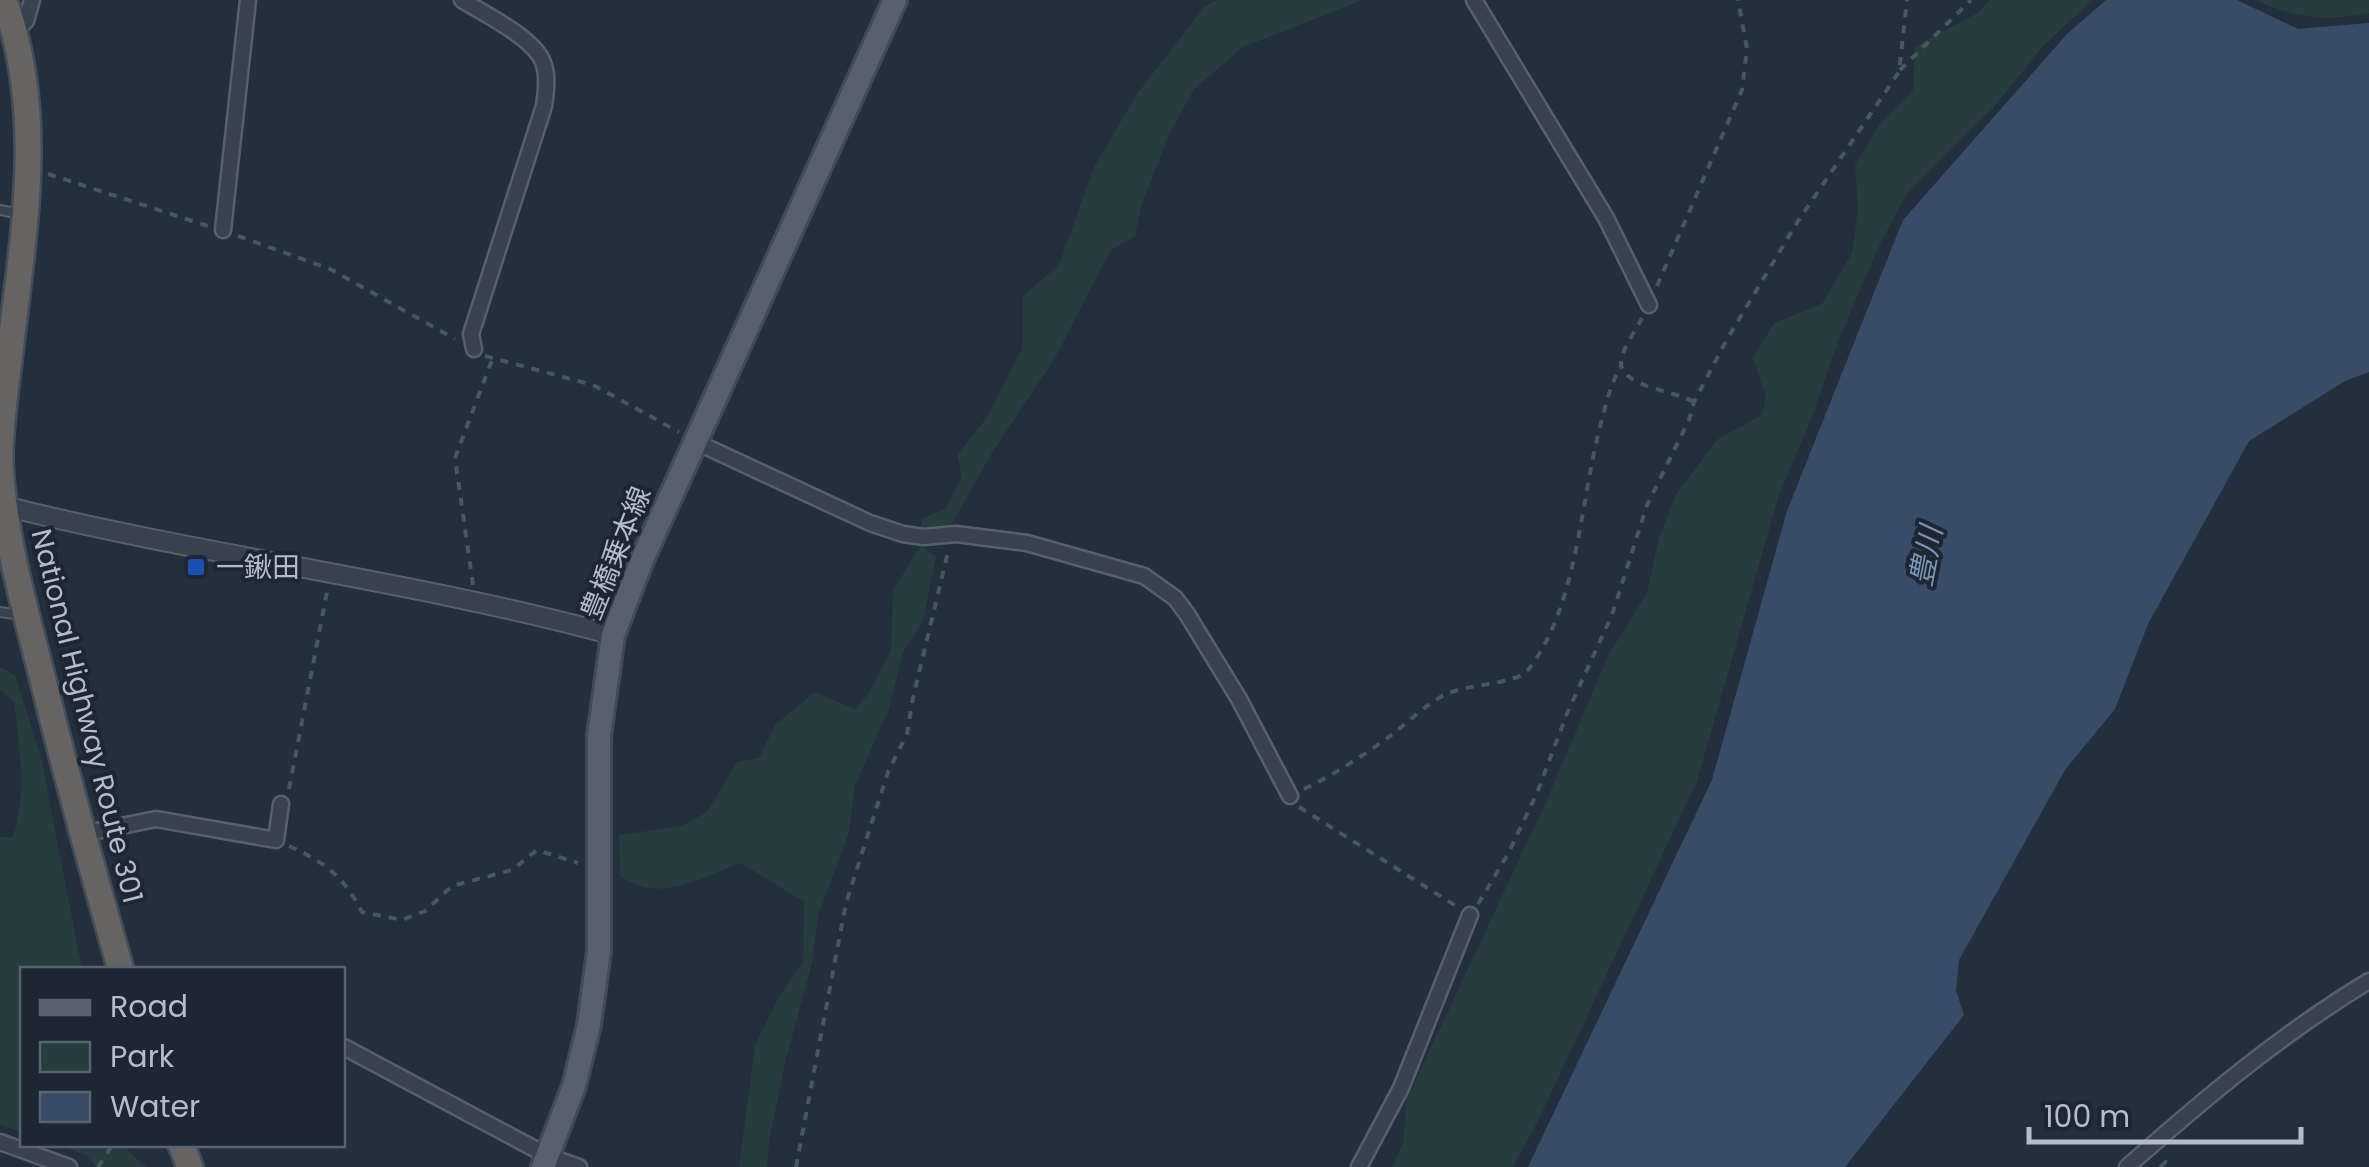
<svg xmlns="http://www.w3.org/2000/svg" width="2369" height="1167" viewBox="0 0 2369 1167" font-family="Poppins,'Noto Sans JP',sans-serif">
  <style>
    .green { fill: #263c3f }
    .water { fill: #394c67 }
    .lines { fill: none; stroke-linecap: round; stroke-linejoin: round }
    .service-casing { stroke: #565f6c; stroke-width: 12 }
    .minor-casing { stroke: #565f6c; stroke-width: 19 }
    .tertiary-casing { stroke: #565f6c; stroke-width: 22 }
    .primary-casing { stroke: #414a57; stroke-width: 28 }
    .trunk-casing { stroke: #434c59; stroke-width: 30 }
    .path { stroke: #44595c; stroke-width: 4; stroke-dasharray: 8 8; stroke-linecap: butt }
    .service { stroke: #38414e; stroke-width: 8 }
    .minor { stroke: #38414e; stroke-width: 14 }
    .tertiary { stroke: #38414e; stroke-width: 18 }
    .primary { stroke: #56606e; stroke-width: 22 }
    .trunk { stroke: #656462; stroke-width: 25 }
    .transit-dot { fill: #1a4fb4; stroke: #1d2633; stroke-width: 4 }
    .labels { text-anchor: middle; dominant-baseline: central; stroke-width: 8; stroke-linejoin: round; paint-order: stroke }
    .street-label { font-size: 28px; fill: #b4bcc9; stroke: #1d2633 }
    .poi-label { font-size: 28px; fill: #b4bcc9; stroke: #1d2633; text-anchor: start }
    .water-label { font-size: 30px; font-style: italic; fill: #7c92b1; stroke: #1d2633 }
  </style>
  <rect width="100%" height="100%" fill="#242f3e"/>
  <!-- green -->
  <g class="green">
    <path d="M1217,0H1363L1243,47L1194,89L1168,137L1141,206L1135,236L1110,251L1055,358L993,451L950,527L921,528L922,519L946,508L962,476L957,455L985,420L1022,349L1023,296L1059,265L1094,167L1137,94L1204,7Z"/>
    <path d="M1990,0H2093L2044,45L1993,108L1907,193L1880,244L1839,339L1811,419L1778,498L1697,781L1538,1121L1513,1167H1392L1403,1143L1407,1099L1546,802L1609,654L1647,593L1659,538L1676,494L1718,439L1762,415L1766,397L1753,358L1774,323L1822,304L1852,253L1858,209L1855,165L1881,122L1913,91L1915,47L1979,12Z"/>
    <path d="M2255,0H2369V13C2326,22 2295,18 2255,0Z"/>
    <path d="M920,546L936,557L923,622L903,652L889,709L855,785L849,832L818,916L812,963L786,1059L769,1141L767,1167H739L755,1045L780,995L803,962L804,902L741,863C701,877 659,905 620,876L619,835L682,826L707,812L737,762L759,758L775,725L815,692L855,709L868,694L891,651L893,591Z"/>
    <path d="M0,667L15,675L41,757L82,969L22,970V1132L0,1125V837H13C27,793 19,746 14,701L0,690Z"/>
    <path d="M57,1145H125L129,1152L147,1167H96L86,1155Z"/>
  </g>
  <!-- water -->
  <path class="water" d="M2106,0H2237L2298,29L2369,23V372L2345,381L2249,441L2148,624L2115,709L2065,770L1959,960L1956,991L1964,1015L1845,1167H1528L1712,780L1787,511L1903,220L2067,34Z"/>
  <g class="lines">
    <defs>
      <g id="service">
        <path d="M0,210L20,214"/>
        <path d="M0,612L22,615"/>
      </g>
      <g id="minor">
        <path d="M462,0C484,14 537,39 544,65C548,78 546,93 544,106L471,334L474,349"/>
        <path d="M1474,0L1606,218L1649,305"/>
        <path d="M15,31L26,21L32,0"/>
        <path d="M223,230L248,0"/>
        <path d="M696,442L870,523L903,534L924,537L956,534L1027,543L1144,576L1175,598L1187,614L1239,699L1290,796"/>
        <path d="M82,834L156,819L276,840L281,804"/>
        <path d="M342,1046L548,1156L579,1167"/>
        <path d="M0,1142L69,1167"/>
        <path d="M1359,1167L1401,1088L1470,915"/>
        <path d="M2127,1167C2204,1099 2281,1034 2369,981"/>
      </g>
      <path id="tertiary" d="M0,505C203,556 411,580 613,635"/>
      <path id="primary" d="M543,1167L574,1086L589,1025L599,951V736L613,635L642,560L895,0"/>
      <g id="trunk">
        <path d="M4,0C47,116 22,241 9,361C5,393 0,427 0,460C3,532 24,606 42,676C66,774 93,872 121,970"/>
        <path d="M181,1144L190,1167"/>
      </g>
    </defs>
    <!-- service casing -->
    <use href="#service" class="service-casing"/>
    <!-- minor casing -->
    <use href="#minor" class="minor-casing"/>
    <!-- tertiary casing -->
    <use href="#tertiary" class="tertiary-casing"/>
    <!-- primary casing -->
    <use href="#primary" class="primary-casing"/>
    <!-- trunk casing -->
    <use href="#trunk" class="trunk-casing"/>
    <!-- path -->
    <g class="path">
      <path d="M1900,70L1971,0"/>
      <path d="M48,174L211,227"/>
      <path d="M238,236L330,269L455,339"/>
      <path d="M1657,286L1742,90L1747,49L1738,0"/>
      <path d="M1642,318C1636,330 1623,347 1621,361C1619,387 1677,391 1694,402"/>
      <path d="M485,356L593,385L679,432"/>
      <path d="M473,585L455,458L492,360"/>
      <path d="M289,789L327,592"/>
      <path d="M1304,789C1335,774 1366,754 1394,733C1411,720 1429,701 1449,693C1470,684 1517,684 1528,670C1577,607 1580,506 1599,431C1605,408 1609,387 1621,366"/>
      <path d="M1299,807L1456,906"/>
      <path d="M289,846C325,862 344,877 362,912L402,920L425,911L452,886L512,870L537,850L578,863"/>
      <path d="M1478,904L1508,854L1537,793L1568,711L1612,615L1647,505L1689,420L1694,402L1726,341L1798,221L1899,72L1907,0"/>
      <path d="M98,1167L113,1144"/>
      <path d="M796,1167L846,903L888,772L907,734L913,698L948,552"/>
      <path d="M2160,1167L2166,1162L2170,1167"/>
    </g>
    <!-- service -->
    <use href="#service" class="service"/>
    <!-- minor -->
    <use href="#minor" class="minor"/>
    <!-- tertiary -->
    <use href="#tertiary" class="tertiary"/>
    <!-- primary -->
    <use href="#primary" class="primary"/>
    <!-- trunk -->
    <use href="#trunk" class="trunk"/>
  </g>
  <!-- markers -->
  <rect class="transit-dot" x="186" y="557" width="20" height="20" rx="5"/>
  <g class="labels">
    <!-- street labels -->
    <g class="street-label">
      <text transform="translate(616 553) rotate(-68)">豊橋乗本線</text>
      <text transform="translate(87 716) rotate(76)">National Highway Route 301</text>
    </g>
    <!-- poi labels -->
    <g class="poi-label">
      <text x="216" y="567">一鍬田</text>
    </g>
    <!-- water labels -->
    <g class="water-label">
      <text transform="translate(1926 556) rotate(-79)">豊川</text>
    </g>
  </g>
  <!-- legend -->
  <rect x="20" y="967" width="325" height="180" fill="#1d2633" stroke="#59626f" stroke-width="2.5"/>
  <rect x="40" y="1000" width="50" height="15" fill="#56606e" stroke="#59626f" stroke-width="2.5"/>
  <text x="110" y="1017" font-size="30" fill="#b4bcc9">Road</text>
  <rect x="40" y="1042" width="50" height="30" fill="#263c3f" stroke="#59626f" stroke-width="2.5"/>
  <text x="110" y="1067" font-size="30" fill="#b4bcc9">Park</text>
  <rect x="40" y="1092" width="50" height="30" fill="#394c67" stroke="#59626f" stroke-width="2.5"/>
  <text x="110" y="1117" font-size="30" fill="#b4bcc9">Water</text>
  <!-- scale -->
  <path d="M2029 1127v15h272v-15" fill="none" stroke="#b4bcc9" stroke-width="5"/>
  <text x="2044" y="1127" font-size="30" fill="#b4bcc9" stroke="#1d2633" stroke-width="8" paint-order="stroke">100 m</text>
</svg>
